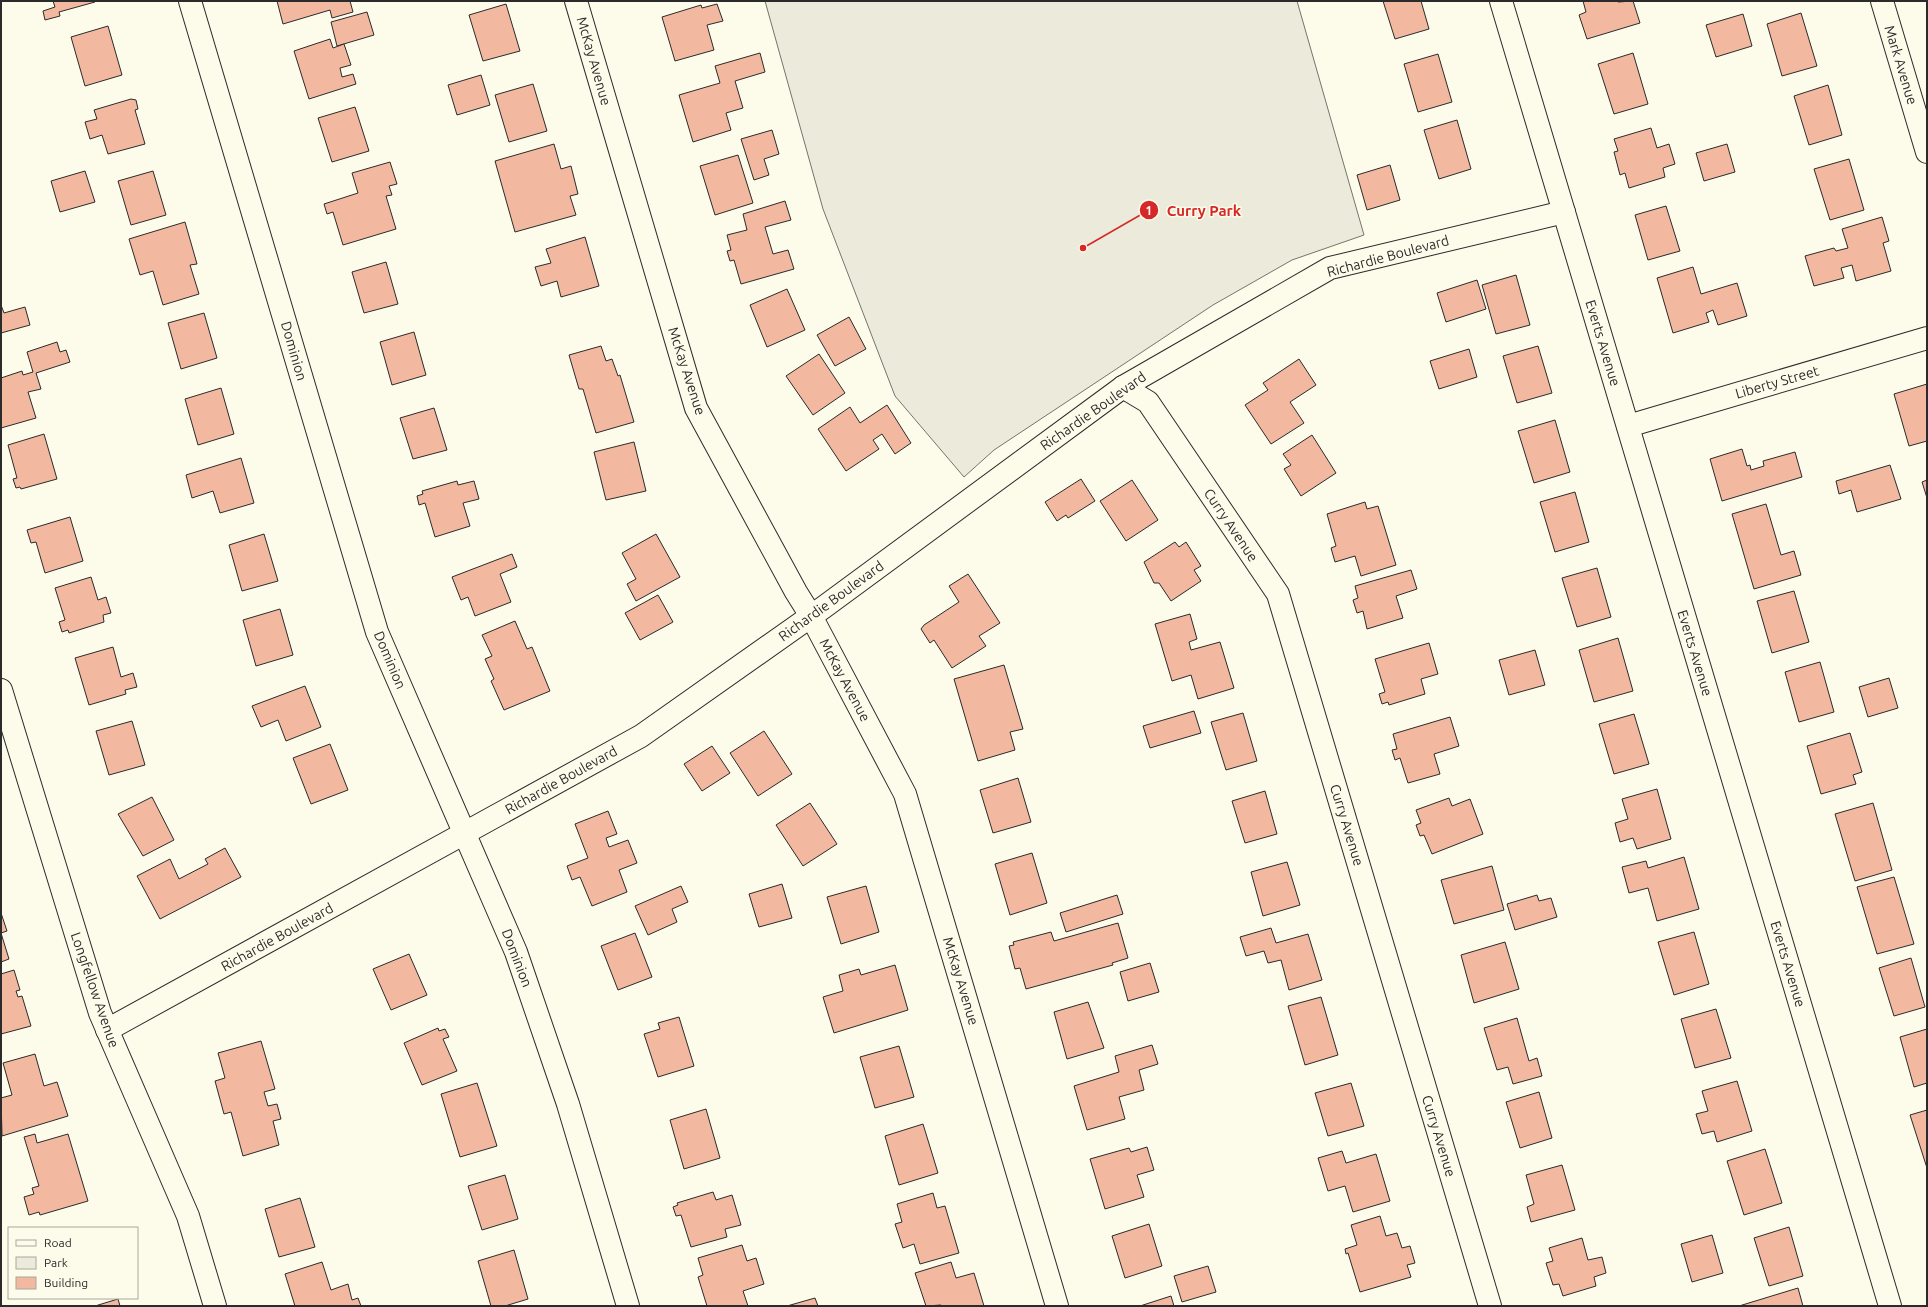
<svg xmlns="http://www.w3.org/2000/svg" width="1928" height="1307" viewBox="0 0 1928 1307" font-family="Ubuntu,sans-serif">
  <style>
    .green { fill: #ecebdb; stroke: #74746e }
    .building { fill: #f2b8a0; stroke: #2b2b2b }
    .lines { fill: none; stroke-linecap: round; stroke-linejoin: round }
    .minor-casing { stroke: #2b2b2b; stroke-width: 24 }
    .tertiary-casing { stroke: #2b2b2b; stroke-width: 24 }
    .minor { stroke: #fdfbea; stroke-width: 22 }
    .tertiary { stroke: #fdfbea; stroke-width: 22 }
    .labels { text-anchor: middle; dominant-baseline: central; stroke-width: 3; stroke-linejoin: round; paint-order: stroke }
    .street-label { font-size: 14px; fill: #2b2b2b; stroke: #fdfbea }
    .leader { fill: none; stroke: #d62828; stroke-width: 1.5 }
    .callout-dot { fill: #d62828; stroke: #fdfbea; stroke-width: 1.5 }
    .mark-label { font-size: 12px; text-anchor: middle; font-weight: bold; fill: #fff }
    .callout-label { font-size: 15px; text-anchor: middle; font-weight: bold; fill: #d62828; stroke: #fdfbea; stroke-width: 3; stroke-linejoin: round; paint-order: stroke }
  </style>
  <rect width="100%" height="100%" fill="#fdfbea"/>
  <!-- green -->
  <path class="green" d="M765,1H1297L1364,235L1292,260L1213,305L994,450L964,477L895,396L823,209Z"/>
  <!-- building -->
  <g class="building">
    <path d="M53,1H95V2L59,12L60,16L45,20L43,11L55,7Z"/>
    <path d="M277,1H350L353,12L332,18L330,10L283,24Z"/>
    <path d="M1383,1H1421L1429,29L1395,39Z"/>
    <path d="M1583,1H1618V2L1633,1L1640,23L1587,39L1579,15L1586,12Z"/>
    <path d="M506,4L520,51L483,61L469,15Z"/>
    <path d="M717,4L723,21L707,25L714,50L675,61L662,17L701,5L702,8Z"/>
    <path d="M367,12L374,35L337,46L331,22Z"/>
    <path d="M1801,13L1817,66L1782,76L1767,24Z"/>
    <path d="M1743,14L1752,46L1716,57L1706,25Z"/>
    <path d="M108,26L122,75L85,86L71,37Z"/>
    <path d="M330,39L333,48L344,44L351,65L340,68L342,77L353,74L356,84L309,99L294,51Z"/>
    <path d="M760,53L765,72L735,81L743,108L726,113L731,130L693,142L679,95L720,83L715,66Z"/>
    <path d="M1633,53L1648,104L1614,114L1598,64Z"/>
    <path d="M1438,54L1452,102L1418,112L1404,64Z"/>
    <path d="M481,75L490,105L457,115L448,85Z"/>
    <path d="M533,84L547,131L509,142L495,95Z"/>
    <path d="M1828,85L1842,135L1809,145L1794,96Z"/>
    <path d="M131,99L136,100L138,109L135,110L145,144L108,154L102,135L90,139L85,122L97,119L94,110Z"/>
    <path d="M355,107L369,151L332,162L318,118Z"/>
    <path d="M1457,120L1471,169L1439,179L1424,130Z"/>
    <path d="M1651,128L1657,148L1669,144L1675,164L1663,168L1665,177L1629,188L1625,173L1620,175L1614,152L1618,151L1614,139Z"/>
    <path d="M772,130L779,154L764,159L769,175L754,180L741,139Z"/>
    <path d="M554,144L561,169L571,166L578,194L570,196L576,215L515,232L495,161Z"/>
    <path d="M1727,144L1735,172L1704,181L1696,153Z"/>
    <path d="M738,155L753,203L715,215L700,166Z"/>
    <path d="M1849,159L1864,210L1830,220L1814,169Z"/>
    <path d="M390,162L397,184L389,186L392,195L386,196L396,229L343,245L333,212L327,214L324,204L358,193L352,173Z"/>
    <path d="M1390,165L1400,200L1367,210L1357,175Z"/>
    <path d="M85,171L95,202L60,212L51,181Z"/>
    <path d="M153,171L166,215L131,225L118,181Z"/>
    <path d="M785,201L791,220L765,227L773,254L788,250L794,269L741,284L734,260L730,261L727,251L731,250L727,235L747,230L743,214Z"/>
    <path d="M1666,206L1680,251L1648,260L1635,215Z"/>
    <path d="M1882,217L1889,241L1883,243L1891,271L1856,281L1852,265L1841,268L1844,278L1814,286L1805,256L1834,248L1836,251L1848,248L1842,229Z"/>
    <path d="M185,222L197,264L190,265L199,294L163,305L153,271L140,275L129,239Z"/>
    <path d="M585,237L599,286L561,297L557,281L541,286L535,267L551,263L546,249Z"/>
    <path d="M386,262L398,304L364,313L352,272Z"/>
    <path d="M1693,267L1701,294L1737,283L1747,316L1718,325L1713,310L1706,313L1709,322L1673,333L1657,278Z"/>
    <path d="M1516,275L1530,325L1496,334L1482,285Z"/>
    <path d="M1477,280L1486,309L1446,322L1437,293Z"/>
    <path d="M787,289L805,330L767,347L750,305Z"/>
    <path d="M1,305L4,313L25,307L30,325L1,333Z"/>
    <path d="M204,313L217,358L181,369L168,323Z"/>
    <path d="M849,317L866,349L835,366L817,335Z"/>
    <path d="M414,332L426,375L392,385L380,342Z"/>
    <path d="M57,342L60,352L66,350L70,362L36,373L41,389L28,392L36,418L1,428V378L22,371L23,375L33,372L27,352Z"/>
    <path d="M601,346L606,361L612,359L618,376L620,375L634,422L596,433L583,389H579L569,355Z"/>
    <path d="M1538,346L1552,393L1517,403L1503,356Z"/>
    <path d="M1469,349L1477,377L1439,389L1430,361Z"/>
    <path d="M819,354L845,393L813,415L786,376Z"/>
    <path d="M1299,359L1316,385L1290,402L1304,423L1271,444L1245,405L1268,390L1263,383Z"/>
    <path d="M1927,384V441L1909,446L1894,394Z"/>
    <path d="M221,388L234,434L198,445L185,399Z"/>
    <path d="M887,405L911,443L895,454L882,434L873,440L879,449L846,471L818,429L850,407L860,423Z"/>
    <path d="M434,408L447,450L413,459L400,418Z"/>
    <path d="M1555,420L1570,472L1534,483L1518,431Z"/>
    <path d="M44,434L57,479L21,489L20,487L16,488L13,479L17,478L8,445Z"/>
    <path d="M1312,435L1336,473L1301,496L1284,469L1291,465L1283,454Z"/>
    <path d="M634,442L646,491L606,500L594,452Z"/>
    <path d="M1742,449L1747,466L1750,465L1751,470L1764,466L1763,461L1795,452L1802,477L1722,501L1710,459Z"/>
    <path d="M241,458L254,503L220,513L213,491L192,498L186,475Z"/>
    <path d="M1890,465L1901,499L1857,512L1851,490L1839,494L1836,481Z"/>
    <path d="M1081,479L1095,501L1068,518L1066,515L1057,521L1045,502Z"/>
    <path d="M1132,480L1158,520L1126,541L1100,501Z"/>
    <path d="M1927,480V498L1922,482Z"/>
    <path d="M457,481L458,485L474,481L479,499L463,503L470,526L435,537L425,503L419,505L417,496L423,494L422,491Z"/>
    <path d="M1575,492L1589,542L1555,552L1540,502Z"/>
    <path d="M1365,502L1367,509L1378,506L1396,565L1361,576L1355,556L1335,562L1331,548L1336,546L1327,514Z"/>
    <path d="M1766,504L1781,555L1794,551L1801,575L1754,589L1732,514Z"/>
    <path d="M70,517L83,561L45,573L36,542L31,543L27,530Z"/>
    <path d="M264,534L278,581L242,591L229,545Z"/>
    <path d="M656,534L680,577L636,601L627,584L636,579L622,553Z"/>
    <path d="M1175,542L1179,547L1186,542L1201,566L1194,570L1201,581L1171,601L1159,583H1154L1144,562Z"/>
    <path d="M512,554L517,567L500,574L511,602L475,616L468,597L461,600L452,577Z"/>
    <path d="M1597,568L1611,617L1577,627L1562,578Z"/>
    <path d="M1411,570L1417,589L1396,596L1403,618L1367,629L1363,611L1357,613L1353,600L1358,598L1355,586Z"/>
    <path d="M968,574L1000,623L979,636L986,646L952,668L934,640L930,643L921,629L924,625L959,602L949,586Z"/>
    <path d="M91,577L98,600L106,597L111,613L103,615L104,622L69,633L68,630L62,632L59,622L65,620L55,588Z"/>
    <path d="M1794,591L1809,642L1772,653L1757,601Z"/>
    <path d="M658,595L673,622L640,640L625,613Z"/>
    <path d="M280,609L293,655L256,666L243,620Z"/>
    <path d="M1190,614L1197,639L1189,642L1191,650L1220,642L1234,688L1198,699L1191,675L1172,681L1155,624Z"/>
    <path d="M515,621L527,649L532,647L550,691L504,710L491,681L494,679L485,659L492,656L482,635Z"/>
    <path d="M1618,638L1633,691L1594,702L1579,650Z"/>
    <path d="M1429,643L1438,674L1421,679L1425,694L1389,705L1388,702L1382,704L1379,694L1385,692L1375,659Z"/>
    <path d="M113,647L121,677L133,673L137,687L125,690L126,694L89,705L75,658Z"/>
    <path d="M1535,650L1545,685L1509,695L1499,660Z"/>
    <path d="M1820,662L1834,712L1799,722L1785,672Z"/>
    <path d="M1004,665L1023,729L1010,732L1015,750L978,761L954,679Z"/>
    <path d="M1889,678L1898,708L1868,717L1859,687Z"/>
    <path d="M305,686L321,727L286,741L278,720L261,727L252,706Z"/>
    <path d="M1194,711L1201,733L1150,748L1143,726Z"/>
    <path d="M1243,713L1257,761L1226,770L1211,722Z"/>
    <path d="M1634,714L1649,764L1614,774L1599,724Z"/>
    <path d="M1450,717L1459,746L1434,754L1440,774L1408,783L1400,758L1395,760L1392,750L1397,749L1393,734Z"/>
    <path d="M132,721L145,765L109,775L96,731Z"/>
    <path d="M764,731L792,774L758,796L730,753Z"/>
    <path d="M1850,733L1862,772L1853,775L1856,784L1821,794L1807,746Z"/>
    <path d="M330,744L348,790L311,804L293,758Z"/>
    <path d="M712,746L730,773L702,791L684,764Z"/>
    <path d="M1018,778L1031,822L993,833L980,790Z"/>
    <path d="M1657,789L1671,839L1637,849L1633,838L1620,842L1615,823L1628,819L1622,799Z"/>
    <path d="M1265,791L1277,834L1245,843L1232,801Z"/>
    <path d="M152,797L174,840L143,856L118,814Z"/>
    <path d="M1449,798L1452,806L1470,799L1483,834L1432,854L1424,835L1420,836L1416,825L1421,823L1416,810Z"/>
    <path d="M810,803L837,844L803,866L776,825Z"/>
    <path d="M1873,803L1892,870L1855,881L1835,814Z"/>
    <path d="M608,811L617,834L606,838L609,847L628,840L637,863L619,870L627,892L592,906L580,877L572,880L567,866L588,858L575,824Z"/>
    <path d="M225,848L241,877L160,919L137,876L170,859L179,879L208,864L205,859Z"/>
    <path d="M1032,853L1047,903L1010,915L995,864Z"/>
    <path d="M1684,857L1699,909L1657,921L1648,888L1629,893L1622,867L1646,861L1648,868Z"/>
    <path d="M1287,862L1300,905L1263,916L1251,872Z"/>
    <path d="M1492,866L1504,910L1454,924L1441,880Z"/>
    <path d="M1894,877L1914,944L1877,954L1857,887Z"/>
    <path d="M782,884L792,918L759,927L749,894Z"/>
    <path d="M681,886L688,902L672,909L677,922L648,935L635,906Z"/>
    <path d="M866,886L879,932L841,944L827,897Z"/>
    <path d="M1117,895L1123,914L1066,932L1060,913Z"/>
    <path d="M1537,895L1539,901L1551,898L1557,917L1515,930L1507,904Z"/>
    <path d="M1,913L7,931L1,933L9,959L1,962Z"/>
    <path d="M1118,923L1128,958L1112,963L1113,965L1026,989L1020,968L1015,969L1009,946L1014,945L1013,942L1051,932L1054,941Z"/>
    <path d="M1271,928L1276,943L1308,934L1322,980L1289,990L1281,960L1268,963L1264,951L1246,956L1240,937Z"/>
    <path d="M1694,932L1709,984L1674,995L1658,942Z"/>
    <path d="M635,933L652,977L618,990L601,946Z"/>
    <path d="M1505,942L1519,989L1474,1003L1461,955Z"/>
    <path d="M409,954L427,995L391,1010L373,969Z"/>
    <path d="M1911,958L1925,1007L1894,1016L1879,968Z"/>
    <path d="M1150,963L1159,992L1128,1001L1120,972Z"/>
    <path d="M895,965L908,1010L834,1033L823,997L843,991L839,975L859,969L861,975Z"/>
    <path d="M14,970L20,990L16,991L18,997L22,996L31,1026L1,1034V974Z"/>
    <path d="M1321,997L1338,1055L1305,1065L1288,1006Z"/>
    <path d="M1088,1002L1104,1048L1067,1059L1054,1012Z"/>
    <path d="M1716,1009L1731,1058L1695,1068L1681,1019Z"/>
    <path d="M679,1017L694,1066L658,1077L644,1034L660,1029L658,1023Z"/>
    <path d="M1517,1018L1529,1061L1537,1058L1542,1076L1513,1084L1508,1067L1497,1070L1484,1028Z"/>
    <path d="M438,1028L439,1031L445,1029L449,1037L443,1039L457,1071L422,1085L404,1043Z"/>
    <path d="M1927,1029V1083L1914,1087L1900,1037Z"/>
    <path d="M261,1041L275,1089L264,1092L268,1106L277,1104L281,1119L273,1121L279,1145L243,1156L231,1112L224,1114L215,1081L225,1078L218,1053Z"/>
    <path d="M1152,1045L1158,1064L1139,1070L1144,1090L1119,1097L1125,1119L1087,1130L1074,1086L1119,1072L1115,1056Z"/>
    <path d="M899,1046L914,1097L875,1108L860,1057Z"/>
    <path d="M35,1054L44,1086L57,1082L68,1116L2,1136L1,1098L12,1095L3,1063Z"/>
    <path d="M1737,1081L1752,1131L1717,1142L1714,1131L1702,1134L1696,1114L1708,1111L1702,1091Z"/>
    <path d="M477,1083L497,1146L460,1157L441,1094Z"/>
    <path d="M1351,1083L1364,1126L1328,1136L1315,1093Z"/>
    <path d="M1539,1092L1552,1138L1520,1148L1506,1102Z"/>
    <path d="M706,1109L720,1158L684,1169L670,1120Z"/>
    <path d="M1927,1110V1168L1910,1115Z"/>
    <path d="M923,1124L938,1173L899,1185L885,1136Z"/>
    <path d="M35,1134L37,1143L68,1134L88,1201L40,1215L39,1212L29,1215L24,1197L34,1194L32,1188L39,1186L24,1137Z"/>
    <path d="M1147,1147L1154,1170L1137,1175L1144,1197L1105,1209L1090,1159L1129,1148L1131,1152Z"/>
    <path d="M1765,1149L1782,1203L1744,1215L1727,1161Z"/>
    <path d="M1342,1151L1346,1163L1376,1154L1390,1201L1353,1212L1345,1186L1328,1191L1318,1158Z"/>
    <path d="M1562,1165L1575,1210L1531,1222L1527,1207L1534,1204L1526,1175Z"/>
    <path d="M505,1175L518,1219L482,1230L468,1186Z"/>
    <path d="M713,1192L716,1200L732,1195L741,1225L725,1229L727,1237L691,1247L681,1215L676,1216L673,1207L678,1205L677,1203Z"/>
    <path d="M933,1193L937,1208L945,1206L959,1253L920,1264L914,1244L903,1248L895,1224L902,1222L897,1204Z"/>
    <path d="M300,1198L315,1247L279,1257L265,1209Z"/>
    <path d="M1380,1216L1386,1236L1397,1233L1402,1248L1410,1246L1415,1263L1407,1265L1411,1277L1360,1292L1348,1253L1346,1254L1345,1249L1357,1245L1351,1225Z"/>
    <path d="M1149,1224L1162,1266L1125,1278L1112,1236Z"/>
    <path d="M1789,1227L1803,1276L1769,1286L1754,1238Z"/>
    <path d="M1712,1235L1723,1273L1692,1282L1681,1244Z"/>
    <path d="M1582,1238L1588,1260L1602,1257L1606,1273L1594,1277L1596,1286L1563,1296L1559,1284L1553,1285L1546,1263L1553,1261L1549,1248Z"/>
    <path d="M742,1245L747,1261L756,1258L764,1284L743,1291L748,1306H707L698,1277L703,1275L698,1258Z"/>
    <path d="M514,1250L528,1299L505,1306H491L478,1261Z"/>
    <path d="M322,1262L331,1290L348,1284L352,1300L358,1298L361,1306H295L285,1274Z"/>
    <path d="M951,1262L956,1278L974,1273L984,1306H941V1305L926,1306L915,1273Z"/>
    <path d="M1208,1266L1216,1292L1182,1302L1174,1276Z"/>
    <path d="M1798,1288L1803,1306H1739Z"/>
    <path d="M1171,1296L1174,1306H1140Z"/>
    <path d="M815,1298L818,1306H787Z"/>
    <path d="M118,1299L120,1306H95Z"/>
  </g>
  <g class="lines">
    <defs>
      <g id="minor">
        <path d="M576,1L696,408L796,592L811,616L905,794L1057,1306"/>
        <path d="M1501,1L1890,1306"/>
        <path d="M1882,1L1927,152"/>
        <path d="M1123,387L1148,402L1278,594L1490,1306"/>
        <path d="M1628,426L1927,338"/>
        <path d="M1,690L100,1013L188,1216L215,1306"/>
        <path d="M107,1030L641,736L824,607L1123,387L1330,268L1564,212"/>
      </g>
      <path id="tertiary" d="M190,1L377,632L516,952L568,1104L628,1306"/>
    </defs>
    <!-- minor casing -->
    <use href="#minor" class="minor-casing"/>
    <!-- tertiary casing -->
    <use href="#tertiary" class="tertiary-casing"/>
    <!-- minor -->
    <use href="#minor" class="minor"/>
    <!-- tertiary -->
    <use href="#tertiary" class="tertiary"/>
  </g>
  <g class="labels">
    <!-- street labels -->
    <g class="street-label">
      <text transform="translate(594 61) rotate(74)">McKay Avenue</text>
      <text transform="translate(1901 65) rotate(73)">Mark Avenue</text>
      <text transform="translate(1388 256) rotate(-15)">Richardie Boulevard</text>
      <text transform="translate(1603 343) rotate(73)">Everts Avenue</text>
      <text transform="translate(294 351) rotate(74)">Dominion</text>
      <text transform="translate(687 371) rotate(72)">McKay Avenue</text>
      <text transform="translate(1777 382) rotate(-16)">Liberty Street</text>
      <text transform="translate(1093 411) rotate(-35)">Richardie Boulevard</text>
      <text transform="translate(1231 525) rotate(56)">Curry Avenue</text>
      <text transform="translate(831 601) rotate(-36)">Richardie Boulevard</text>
      <text transform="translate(1695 653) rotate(73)">Everts Avenue</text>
      <text transform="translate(390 660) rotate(67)">Dominion</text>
      <text transform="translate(845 680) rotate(62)">McKay Avenue</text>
      <text transform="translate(561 780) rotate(-29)">Richardie Boulevard</text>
      <text transform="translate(1347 825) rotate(73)">Curry Avenue</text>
      <text transform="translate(277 937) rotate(-29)">Richardie Boulevard</text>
      <text transform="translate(517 958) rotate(69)">Dominion</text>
      <text transform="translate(1788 964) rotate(73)">Everts Avenue</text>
      <text transform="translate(961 981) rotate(73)">McKay Avenue</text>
      <text transform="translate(95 990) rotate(71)">Longfellow Avenue</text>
      <text transform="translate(1439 1136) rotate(73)">Curry Avenue</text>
    </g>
  </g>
  <!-- callouts -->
  <path class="leader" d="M1083 248L1149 210"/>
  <g class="callout-dot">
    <circle cx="1083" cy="248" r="4"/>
    <circle cx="1149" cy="210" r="10"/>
  </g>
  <g class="mark-label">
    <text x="1149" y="215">1</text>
  </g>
  <g class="callout-label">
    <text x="1204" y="216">Curry Park</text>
  </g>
  <!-- border -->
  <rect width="1928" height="1307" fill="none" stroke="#2b2b2b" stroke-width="4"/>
  <!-- legend -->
  <rect x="8" y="1227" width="130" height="72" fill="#fdfbea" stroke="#a9a89e"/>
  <rect x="16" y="1240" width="20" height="6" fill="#fdfbea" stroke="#a9a89e"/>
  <text x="44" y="1247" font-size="12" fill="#2b2b2b">Road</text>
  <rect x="16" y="1257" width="20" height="12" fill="#ecebdb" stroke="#a9a89e"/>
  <text x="44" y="1267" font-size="12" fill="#2b2b2b">Park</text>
  <rect x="16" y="1277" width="20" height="12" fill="#f2b8a0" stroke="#a9a89e"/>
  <text x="44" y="1287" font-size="12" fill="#2b2b2b">Building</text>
</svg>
